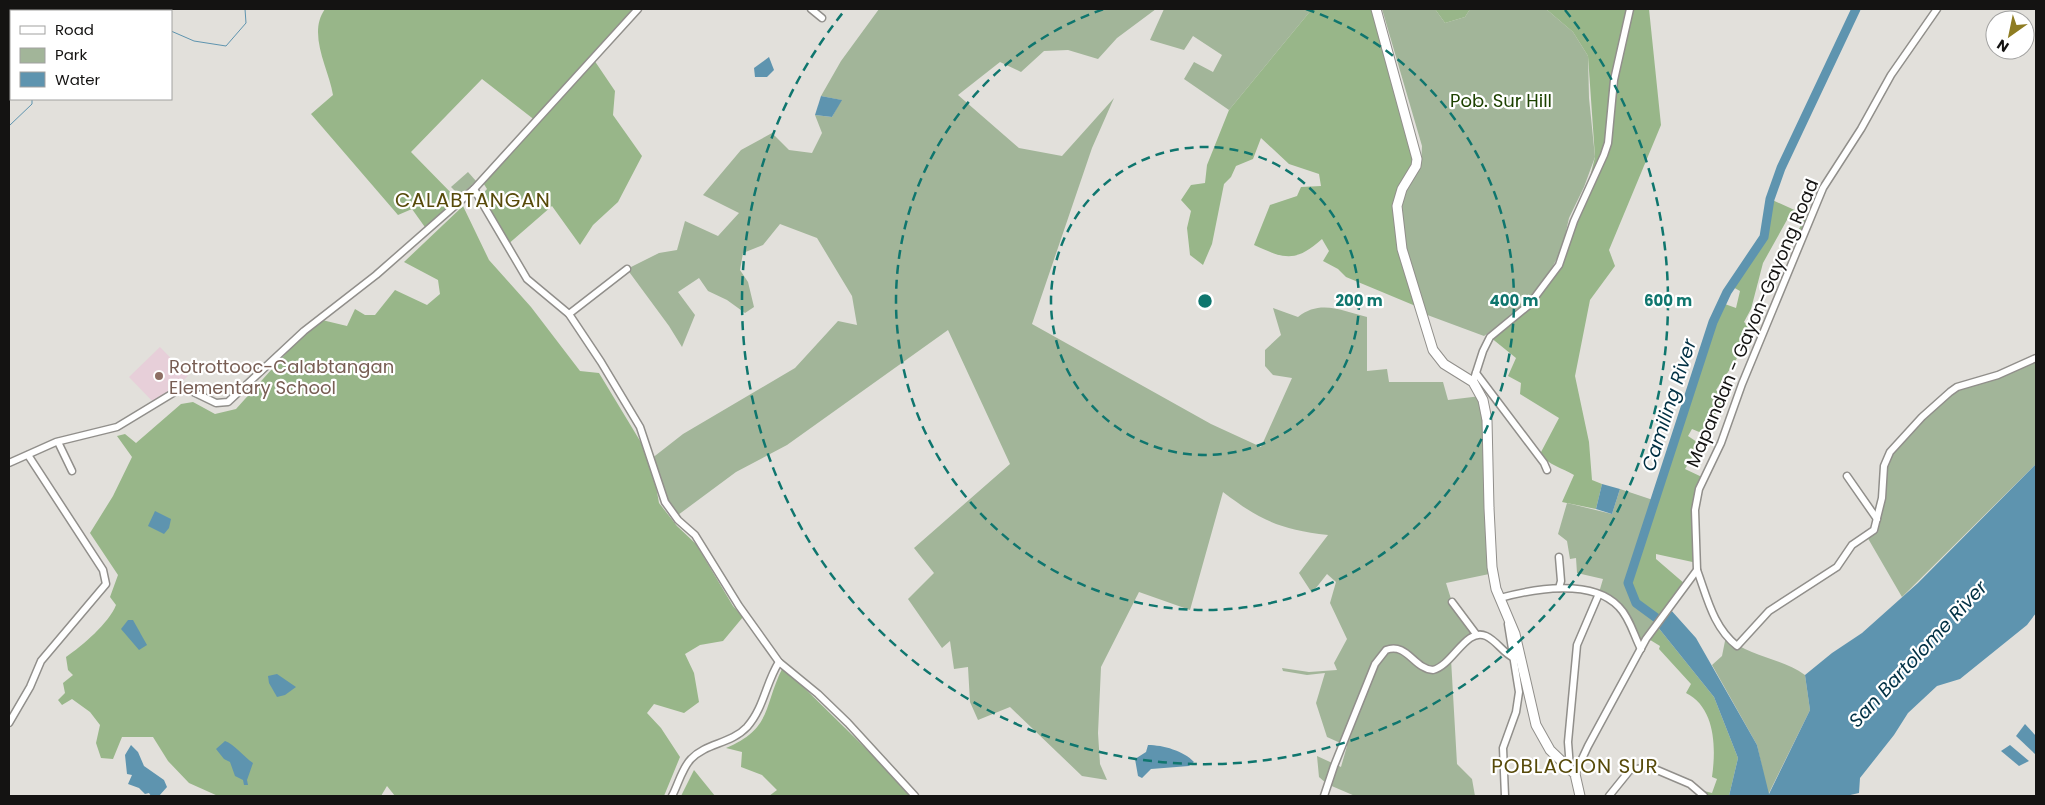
<svg xmlns="http://www.w3.org/2000/svg" width="2045" height="805" viewBox="0 0 2045 805" font-family="Poppins,sans-serif">
  <style>
    .education { fill: #e7cfd9 }
    .green { fill: #a2b599 }
    .forest { fill: #98b689 }
    .water { fill: #5e94af }
    .lines { fill: none; stroke-linecap: round; stroke-linejoin: round }
    .stream { stroke: #5e94af; stroke-width: 1 }
    .river { stroke: #5e94af; stroke-width: 9 }
    .minor-casing { stroke: #918f8b; stroke-width: 9 }
    .major-casing { stroke: #918f8b; stroke-width: 11 }
    .minor { stroke: #fff; stroke-width: 6 }
    .major { stroke: #fff; stroke-width: 9 }
    .ring { fill: none; stroke: #0f766e; stroke-width: 2.5; stroke-dasharray: 9 6 }
    .education-dot { fill: #8d6e63; stroke: #fff; stroke-width: 2 }
    .labels { text-anchor: middle; dominant-baseline: central; stroke-width: 4.5; stroke-linejoin: round; paint-order: stroke }
    .park-label { font-size: 18px; fill: #1d4200; stroke: #fff }
    .street-label { font-size: 18px; fill: #141312; stroke: #fff }
    .education-label { font-size: 18px; fill: #785e54; stroke: #fff; text-anchor: start }
    .water-label { font-size: 19px; font-style: italic; fill: #003043; stroke: #fff }
    .quarter-label { font-size: 20px; letter-spacing: 1px; fill: #574a0a; stroke: #fff }
    .centre { fill: #0f766e; stroke: #fff; stroke-width: 2.5 }
    .ring-label { font-size: 15px; text-anchor: middle; font-weight: bold; fill: #0f766e; stroke: #fff; stroke-width: 4.5; stroke-linejoin: round; paint-order: stroke }
  </style>
  <rect width="100%" height="100%" fill="#e2e0db"/>
  <!-- education -->
  <path class="education" d="M160,347L188,376L157,406L129,377Z"/>
  <!-- green -->
  <g class="green">
    <path d="M879,9H1156L1117,38L1098,59L1068,50L1044,51L1021,72L1000,62L958,95L1019,148L1062,156L1114,98L1092,148L1032,324L1211,424L1261,447L1292,378L1273,375L1265,366V350L1281,335L1273,308L1298,317C1320,299 1343,311 1367,317V371L1387,369L1389,382H1443L1448,400L1481,396L1494,573L1446,583L1452,602L1476,634L1451,659L1457,764L1472,779L1475,796H1355L1327,784L1319,777L1317,756L1341,767L1347,746L1327,737L1316,703L1325,673L1307,675L1283,671L1282,668L1309,672L1337,670L1334,663L1347,639L1330,603L1336,582L1327,574L1312,593L1299,573L1328,535C1280,529 1261,521 1223,492L1190,610L1139,592L1101,667L1098,733L1100,764L1107,780L1082,776L1010,707L978,720L970,702L968,667L954,669L950,641L942,648L908,599L934,573L914,548L1010,464L948,330L787,445L736,472L678,515V520L665,502L651,459L683,434L795,368L838,321L857,325L852,296L817,238L780,224L763,245L743,253L740,270L748,282L754,307L745,313L727,300L708,291L699,278L678,292L695,315L682,347L669,326L627,269L659,253L677,250L685,221L718,236L739,213L703,195L741,150L772,133L789,150L812,153L822,133L815,115L832,117L841,100L821,96L841,61Z"/>
    <path d="M1164,9H1312L1229,110L1184,79L1194,62L1213,72L1222,55L1193,36L1184,50L1150,40Z"/>
    <path d="M1382,9H1435L1445,23L1465,17L1470,9H1546L1573,32L1588,56L1589,98L1595,157L1584,187L1569,218L1562,249L1547,277L1516,313L1484,336L1422,313L1403,235L1402,199L1421,166L1422,146Z"/>
    <path d="M468,172L476,181L460,196L451,187Z"/>
    <path d="M2036,359V464L1902,597L1866,535L1874,530L1890,452L1950,392Z"/>
    <path d="M1620,489L1656,501L1629,582L1658,621L1641,649L1620,608L1598,596L1603,579L1577,573L1576,558L1570,559L1567,541L1558,534L1567,503L1612,514Z"/>
    <path d="M1726,636C1749,658 1781,657 1805,675L1810,710L1768,795L1757,745L1712,665L1722,656Z"/>
  </g>
  <!-- forest -->
  <g class="forest">
    <path d="M325,9H638L592,57L615,91L613,115L642,156L618,202L593,225L580,245L552,206L507,245L479,198L487,189L482,181L536,121L482,79L411,152L459,201L427,230L412,209L398,215L311,114L333,95C329,69 307,34 325,9Z"/>
    <path d="M1312,9H1376L1417,161L1397,206L1418,307L1346,277L1338,269L1323,261L1329,251L1322,239C1295,263 1285,259 1254,245L1270,205L1297,196L1301,187L1321,186L1319,174L1289,164L1261,138L1253,159L1236,166L1231,177L1224,184L1212,244L1203,265L1190,255L1187,228L1191,211L1181,200L1191,185L1205,183L1207,165L1229,110Z"/>
    <path d="M1435,9H1470L1465,17L1445,23Z"/>
    <path d="M1546,9H1649L1661,125L1609,250L1615,266L1590,300L1575,376L1589,442L1592,480L1602,484L1596,509L1562,502L1574,475C1562,468 1549,465 1540,454L1559,418L1520,394L1521,383L1508,376L1516,358L1490,337L1518,316L1550,279L1585,197L1595,157L1588,56L1573,32Z"/>
    <path d="M1770,199L1810,217L1799,245L1794,239L1801,225L1788,218L1763,263L1751,309L1744,322L1750,327L1736,360L1716,390L1725,399L1704,434L1692,429L1688,436L1700,444L1685,469L1704,478L1697,497V563L1656,554V559L1685,584L1658,621L1636,603L1628,583L1713,322L1722,303L1736,308L1740,291L1731,286L1764,237Z"/>
    <path d="M463,206L489,260L531,307L580,371L599,373L651,459L659,503L677,526L696,544L733,606L743,617L723,641L700,645L685,654L694,673L699,702L684,713L654,704L647,713L661,728L680,757L664,796H395L387,786L381,796H218L189,783L168,761L153,737H122L113,759L101,758L96,743L100,725L90,712L72,699L62,705L58,700L65,693L63,683L73,675L68,670L66,657C82,646 109,623 116,605L110,597L118,575L90,533L113,496L132,457L117,436L125,434L136,443L181,404L193,402L215,414L236,409L298,340L322,320L347,326L355,309L365,315H375L395,290L427,305L440,294L438,280L404,262Z"/>
    <path d="M1657,626L1714,697L1738,758L1729,796L1703,795L1704,791L1712,793L1717,779L1712,777C1716,749 1716,708 1686,693L1691,684L1659,649L1660,646L1647,638Z"/>
    <path d="M783,667L906,788L913,796H769L777,790L762,775L741,767L742,752L726,748C773,728 763,706 783,667Z"/>
    <path d="M694,770L715,796H681Z"/>
  </g>
  <!-- water -->
  <g class="water">
    <path d="M769,57L774,70L767,77H755L754,68Z"/>
    <path d="M821,96L842,100L832,117L815,115Z"/>
    <path d="M2036,464V613L2027,625L1960,679L1937,686L1908,713L1894,735L1860,778L1859,793L1846,796H1729L1738,758L1714,697L1657,626L1670,609L1696,638L1757,745L1769,794L1810,710L1805,675L1832,653L1862,633L1918,583Z"/>
    <path d="M1602,484L1620,489L1612,514L1596,509Z"/>
    <path d="M155,511L171,519L169,528L164,534L148,526Z"/>
    <path d="M128,620H133L147,645L139,650L121,629Z"/>
    <path d="M277,674L296,687L285,695L277,697L269,683L268,676Z"/>
    <path d="M2025,724L2036,736V755L2016,736Z"/>
    <path d="M225,741C234,744 243,756 253,763L247,780L248,785H244L243,780L235,776L230,762L224,759L216,749Z"/>
    <path d="M131,745L138,752L144,766L164,780L167,787L159,796H151L149,793L145,794L139,788L128,784L132,775L127,774L125,755Z"/>
    <path d="M1148,745C1163,745 1184,751 1194,762L1189,766L1151,769L1142,778L1138,776L1135,759L1146,752Z"/>
    <path d="M2010,745L2029,761L2019,766L2001,751Z"/>
  </g>
  <g class="lines">
    <!-- stream -->
    <g class="stream">
      <path d="M171,31L194,41L226,46L246,23L245,9"/>
      <path d="M9,126L32,104V99"/>
    </g>
    <!-- river -->
    <path class="river" d="M1666,625L1636,603L1628,583L1713,322L1727,292L1764,237L1770,199L1781,168L1856,9"/>
    <defs>
      <g id="minor">
        <path d="M811,9L822,18"/>
        <path d="M474,189L527,279L569,314L601,362L640,427L665,502L678,520L695,535L739,606L779,662L818,694L848,723L915,796"/>
        <path d="M569,314L627,269"/>
        <path d="M1476,373L1544,463L1547,470"/>
        <path d="M1473,382L1483,351L1490,337L1529,305L1559,265L1574,221L1604,155L1608,143L1614,80L1630,9"/>
        <path d="M58,442L72,471"/>
        <path d="M9,463L56,442L117,427L183,387L216,403L228,402L304,331L376,275L474,189L638,9"/>
        <path d="M1847,476L1877,519"/>
        <path d="M1559,557L1561,581L1559,588"/>
        <path d="M1697,570C1707,597 1713,627 1737,646L1769,611L1837,567L1852,545L1874,530L1882,498L1884,466L1890,452L1922,417L1950,392L1957,387L1998,375L2036,358"/>
        <path d="M1500,598C1533,589 1592,578 1619,607C1630,618 1634,636 1641,649"/>
        <path d="M1452,602L1476,634"/>
        <path d="M9,723L30,687L41,661L106,584L103,570L28,455"/>
        <path d="M1570,768L1568,742L1577,645L1598,596"/>
        <path d="M1575,774L1588,746L1646,639L1697,570L1695,510L1699,489L1721,443L1742,384L1823,188L1861,129L1891,75L1937,9"/>
        <path d="M672,796C678,785 682,768 691,759C706,743 731,744 747,727C764,708 766,682 779,662"/>
        <path d="M1324,796L1334,766L1375,664L1386,650C1407,642 1414,669 1433,670C1453,665 1466,627 1486,636C1497,641 1503,653 1514,658"/>
        <path d="M1505,796L1503,748L1516,712L1519,692L1508,624"/>
        <path d="M1609,796L1630,770L1650,767L1690,784L1704,796"/>
      </g>
      <path id="major" d="M1376,9L1417,159L1416,166L1402,189L1397,206L1402,249L1433,350L1444,364L1473,382L1483,400L1487,420L1489,508L1492,567L1496,589L1515,634L1536,725L1550,750L1575,774L1580,796"/>
    </defs>
    <!-- minor casing -->
    <use href="#minor" class="minor-casing"/>
    <!-- major casing -->
    <use href="#major" class="major-casing"/>
    <!-- minor -->
    <use href="#minor" class="minor"/>
    <!-- major -->
    <use href="#major" class="major"/>
  </g>
  <!-- distance rings -->
  <g class="ring">
    <circle cx="1205" cy="301" r="154"/>
    <path d="M1306 9A309 309 0 1 1 1104 9"/>
    <path d="M1565 10A463 463 0 1 1 845 10"/>
  </g>
  <!-- markers -->
  <circle class="education-dot" cx="159" cy="376" r="5"/>
  <g class="labels">
    <!-- park labels -->
    <g class="park-label">
      <text x="1501" y="100">Pob. Sur Hill</text>
    </g>
    <!-- street labels -->
    <g class="street-label">
      <text transform="translate(1752 323) rotate(-67)">Mapandan - Gayon-Gayong Road</text>
    </g>
    <!-- education labels -->
    <g class="education-label">
      <text x="169" y="366">Rotrottooc-Calabtangan<tspan x="169" dy="21">Elementary School</tspan></text>
    </g>
    <!-- water labels -->
    <g class="water-label">
      <text transform="translate(1669 405) rotate(-72)">Camiling River</text>
      <text transform="translate(1918 654) rotate(-47)">San Bartolome River</text>
    </g>
    <!-- quarter labels -->
    <g class="quarter-label">
      <text x="473" y="200">CALABTANGAN</text>
      <text x="1575" y="766">POBLACION SUR</text>
    </g>
  </g>
  <circle cx="1205" cy="301" r="8" class="centre"/>
  <g class="ring-label">
    <text x="1359" y="306">200 m</text>
    <text x="1514" y="306">400 m</text>
    <text x="1668" y="306">600 m</text>
  </g>
  <!-- border -->
  <rect width="2045" height="805" fill="none" stroke="#141312" stroke-width="20"/>
  <!-- legend -->
  <rect x="10" y="10" width="162" height="90" fill="#ffffff" stroke="#a1a1a0"/>
  <rect x="20" y="26" width="25" height="8" fill="#ffffff" stroke="#a1a1a0"/>
  <text x="55" y="35" font-size="15" fill="#141312">Road</text>
  <rect x="20" y="48" width="25" height="15" fill="#a2b599" stroke="#a1a1a0"/>
  <text x="55" y="60" font-size="15" fill="#141312">Park</text>
  <rect x="20" y="72" width="25" height="15" fill="#5e94af" stroke="#a1a1a0"/>
  <text x="55" y="85" font-size="15" fill="#141312">Water</text>
  <!-- north arrow -->
  <g transform="translate(2010 35) rotate(213)"><circle r="24" fill="#ffffff" stroke="#a1a1a0"/>
  <path d="M0-4L9 19L0 12L-9 19Z" fill="#8e7c22"/>
  <text y="-8" font-size="14" font-weight="bold" text-anchor="middle" fill="#141312">N</text>
  </g>
</svg>
